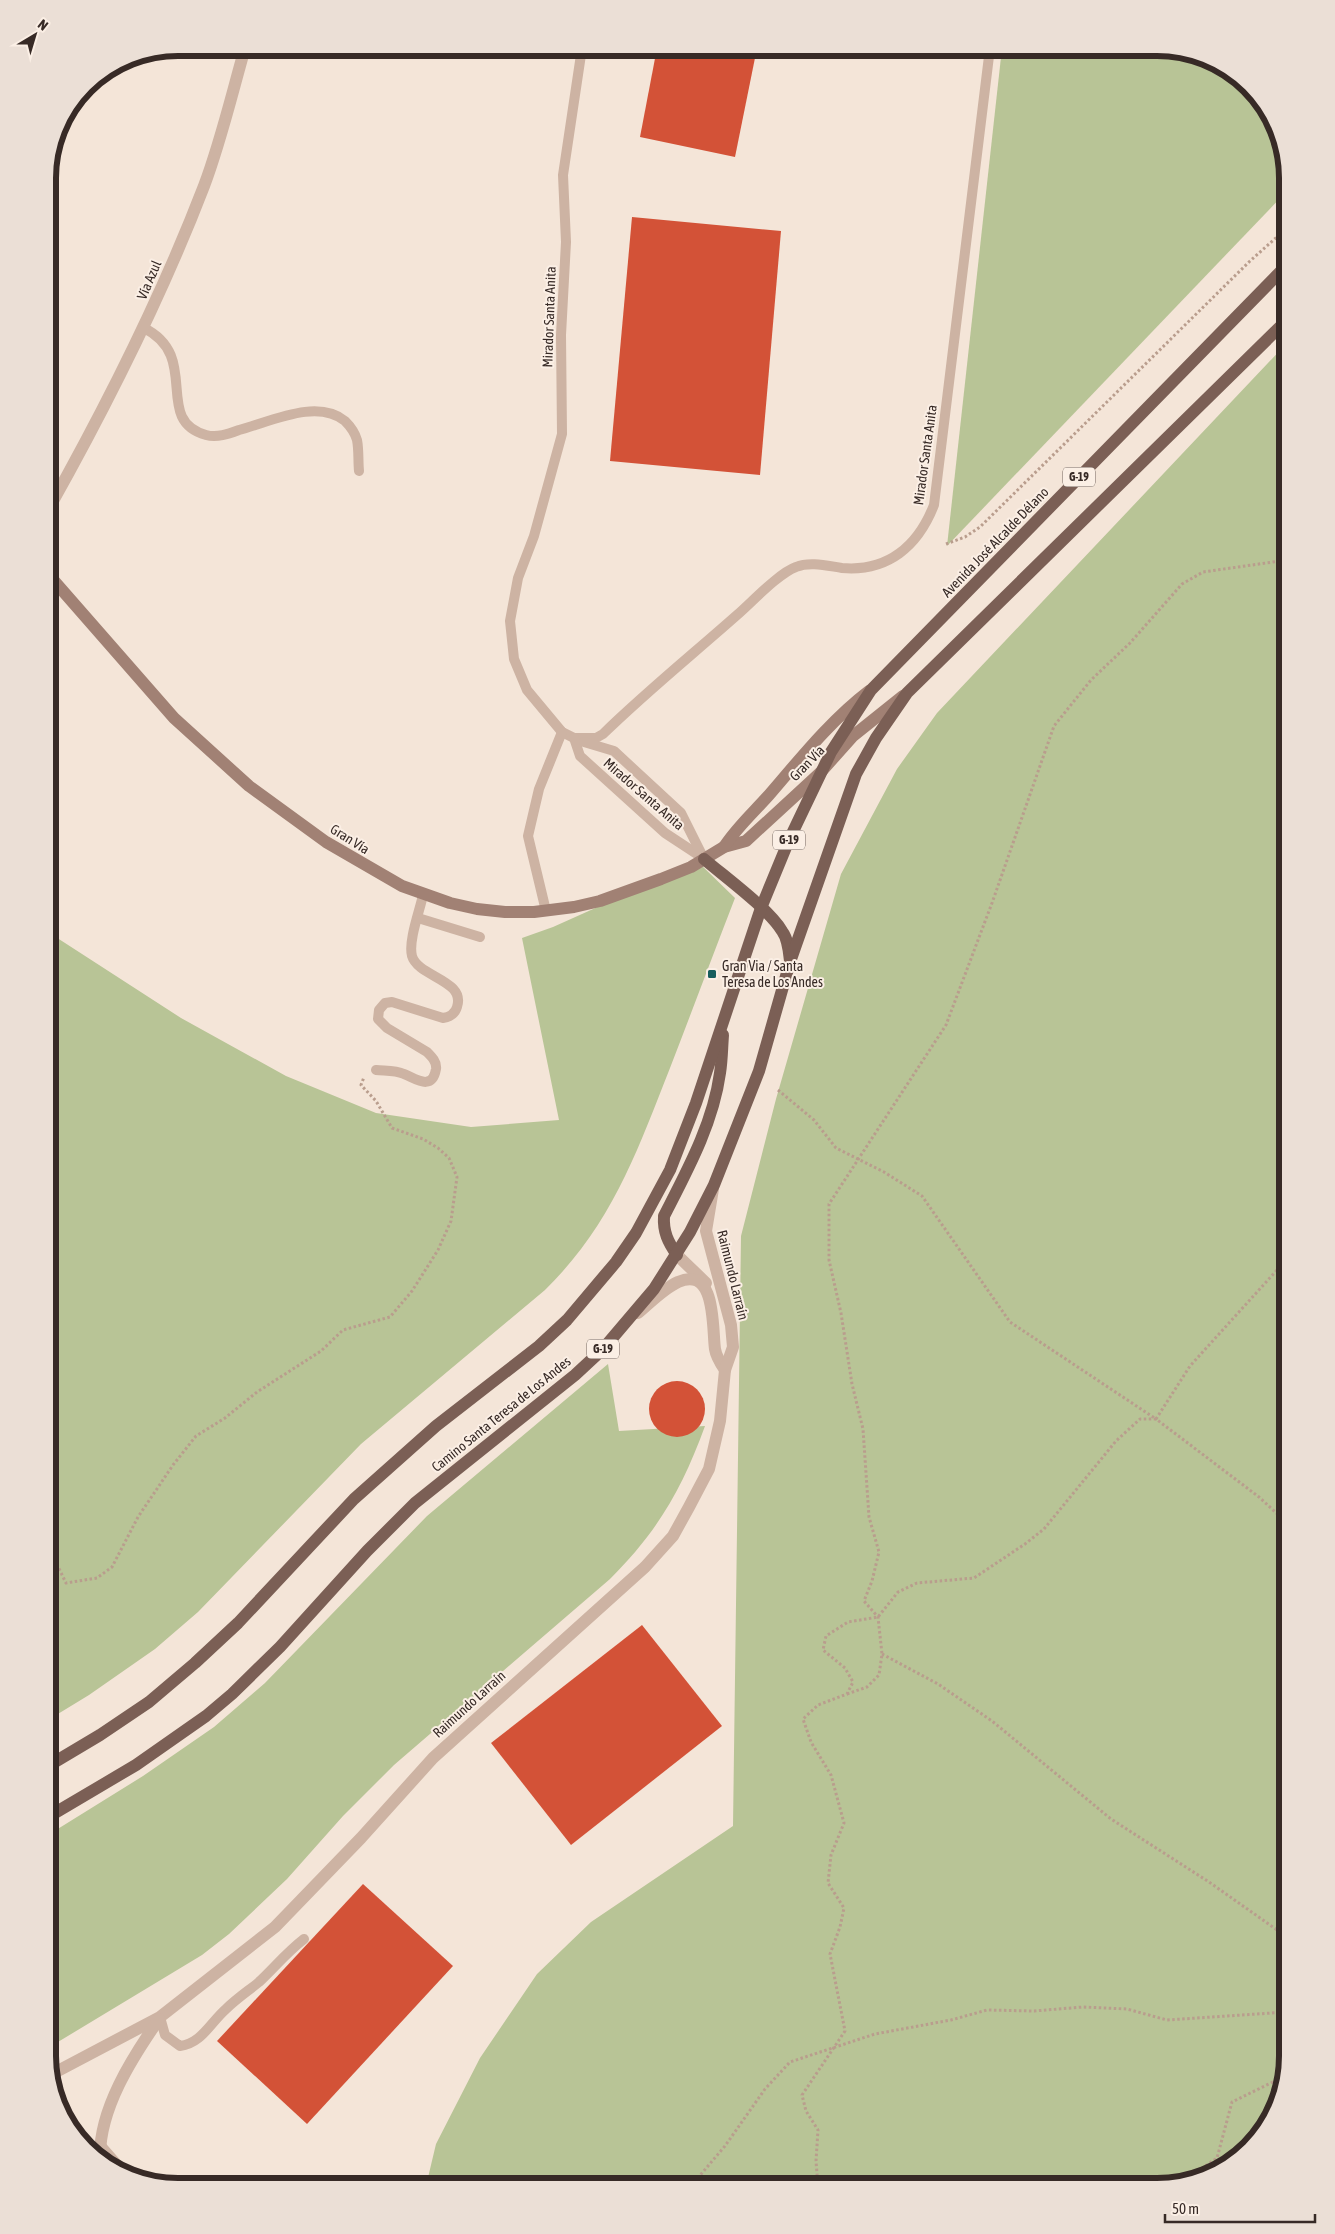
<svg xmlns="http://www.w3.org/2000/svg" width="1335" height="2234" viewBox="0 0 1335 2234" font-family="'Asap Condensed',sans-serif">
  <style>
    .green { fill: #b8c496 }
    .building { fill: #d35237 }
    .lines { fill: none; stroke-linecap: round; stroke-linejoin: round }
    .path { stroke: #b99d8d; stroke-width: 3; stroke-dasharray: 2.5 2.5; stroke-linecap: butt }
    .service { stroke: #cdb3a3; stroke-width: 10 }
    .minor { stroke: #cdb3a3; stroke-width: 12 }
    .secondary { stroke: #a18174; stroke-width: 12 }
    .primary { stroke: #7b5f55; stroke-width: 12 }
    .poi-dot { fill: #175d5d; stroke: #fbefe5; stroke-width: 2 }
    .labels { text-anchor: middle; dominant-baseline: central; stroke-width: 4; stroke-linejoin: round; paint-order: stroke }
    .shield { fill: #fbefe5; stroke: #72655f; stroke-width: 1 }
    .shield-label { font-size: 12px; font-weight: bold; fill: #372a26 }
    .street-label { font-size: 14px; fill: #372a26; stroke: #fbefe5 }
    .poi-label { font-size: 14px; fill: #372a26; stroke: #fbefe5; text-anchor: start }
    .rim { fill: none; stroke: #372a26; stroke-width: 6 }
  </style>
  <rect width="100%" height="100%" fill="#f4e5d8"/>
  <!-- green -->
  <g class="green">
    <path d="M1002,48H1165L1230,70L1274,121L1287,178V191L947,546Z"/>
    <path d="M1287,343V2056L1266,2128L1214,2173L1156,2186H426L436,2144L480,2058L537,1974L591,1922L733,1826L741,1236L776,1099L841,874L897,769L937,713Z"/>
    <path d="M698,862L735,898C713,955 692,1011 670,1068C636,1154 612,1224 545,1290L361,1444L198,1612L155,1649L89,1695L48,1720V932L181,1018L286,1076L376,1113L471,1127L559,1120L522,938L553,927Z"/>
    <path d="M608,1364L619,1431L705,1426C682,1489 658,1531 610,1579L394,1765L343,1816L287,1879L229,1934L202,1955L48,2048V1835L143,1776L214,1727L265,1683L427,1516Z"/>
  </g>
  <!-- building -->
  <g class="building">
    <path d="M657,48H757L735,157L640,137Z"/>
    <path d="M632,217L781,231L760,475L610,461Z"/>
    <circle cx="677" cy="1409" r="28"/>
    <path d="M642,1625L722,1726L571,1845L491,1743Z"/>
    <path d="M363,1884L453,1966L307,2124L217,2041Z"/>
  </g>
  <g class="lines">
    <!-- path -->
    <g class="path">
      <path d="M946,544L965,537L980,527L1250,261L1287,228"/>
      <path d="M778,1090L814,1120L836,1148L884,1172L922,1196L1010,1322L1156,1419L1190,1366L1287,1259"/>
      <path d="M48,1546L66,1583L97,1578L112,1567L138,1517L173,1465L196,1436L225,1418L257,1392L321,1351L343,1330L390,1317L412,1291L438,1250L451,1221L457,1177L449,1158L438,1148L423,1139L392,1128L376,1101L361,1085L364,1077"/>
      <path d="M882,1654L938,1684L992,1721L1111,1819L1209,1882L1287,1937"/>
      <path d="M847,1694L867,1687L879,1675L882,1654L878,1617L864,1601L872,1581L879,1552L869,1517L863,1429L852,1384L841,1313L829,1260V1204L946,1025L992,903L1054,726L1091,680L1130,643L1182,584L1203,572L1287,560"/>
      <path d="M1185,2180L1217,2158L1232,2102L1281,2078"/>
      <path d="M691,2186L725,2146L765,2089L790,2062L875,2034L951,2020L987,2010L1034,2011L1083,2007L1127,2009L1167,2020L1287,2012"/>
      <path d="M818,2186L816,2161L818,2130L806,2111L802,2095L845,2031L830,1954L840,1927L844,1908L828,1883L831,1855L844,1823L831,1775L811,1742L803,1719L818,1705L847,1694L853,1682L845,1668L823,1650L826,1636L848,1622L878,1617L898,1592L917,1583L974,1578L1025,1544L1044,1529L1116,1441L1140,1419H1156L1259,1497L1287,1523"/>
    </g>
    <!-- service -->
    <g class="service">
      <path d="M582,48L563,175L566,242L561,335L562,434L534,536L518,578L510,621L514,659L527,690L562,732L574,738H596L603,734C646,692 693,654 737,615C752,602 779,573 796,567C810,561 828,566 842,568C888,572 918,546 934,505L990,48"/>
      <path d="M144,328C202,357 152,420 206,435C217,438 228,434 239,430C270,422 317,398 345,421C350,426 355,433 357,440C359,450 358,461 359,471"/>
      <path d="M574,738L580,756L665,833L703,858"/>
      <path d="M584,742L614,751L681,813L704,859"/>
      <path d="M546,911L528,836L539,789L562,732"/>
      <path d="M418,918L480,937"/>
      <path d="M376,1070C385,1071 395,1070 404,1074C415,1078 432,1092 436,1069C437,1062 432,1057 427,1052L387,1028L378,1019L379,1010L385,1003L392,1002L443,1018C449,1017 455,1014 457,1007C466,980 418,977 412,956C408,941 420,910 423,895"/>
      <path d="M160,2017L165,2035L180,2046C202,2043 210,2023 226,2009C236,1999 248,1991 259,1982C274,1968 287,1952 304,1939"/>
    </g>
    <!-- minor -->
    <g class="minor">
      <path d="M48,510C107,405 161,298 204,186C221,141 232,93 245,48"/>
      <path d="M677,1255L706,1283"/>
      <path d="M638,1313C650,1303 663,1289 678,1282C717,1265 712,1329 715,1349C716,1356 721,1364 725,1370"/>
      <path d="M52,2074L160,2017L275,1927L361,1838L433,1758L645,1567L673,1536L689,1507L709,1469L720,1421L725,1370L733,1347L731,1325L706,1231L713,1189"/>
      <path d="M100,2146L121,2170"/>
      <path d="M100,2158C99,2109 132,2058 159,2019"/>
    </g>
    <!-- secondary -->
    <g class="secondary">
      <path d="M48,574L174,718L249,786L326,842L402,886L450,903L477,909L505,912H534L574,907L600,901L661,879L691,867L724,847L746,841L820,773L853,736L903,696"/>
      <path d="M724,847C737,827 753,813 769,795C800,759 831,720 869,691"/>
    </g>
    <!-- primary -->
    <g class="primary">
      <path d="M704,859C725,877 769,909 782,931C788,939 789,951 790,961"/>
      <path d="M677,1255C668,1242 663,1232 664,1216C687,1171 713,1124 720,1073C722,1061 722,1048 723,1035"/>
      <path d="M48,1766L100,1735L149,1702L195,1663L238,1623L354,1499L436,1426L539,1346L567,1320L616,1262L636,1233L670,1170L696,1103L761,908L789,840L831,752L871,690L1287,265"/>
      <path d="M48,1817L136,1765L206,1716L232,1694L280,1647L367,1551L415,1503L575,1375L603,1349L654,1289L690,1232L714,1185L759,1071L790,962L856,774L876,738L907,693L1287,320"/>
    </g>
  </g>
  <!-- markers -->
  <rect class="poi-dot" x="707" y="969" width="10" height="10" rx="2.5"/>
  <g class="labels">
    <!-- shield labels -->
    <g class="shield">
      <rect x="1063" y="467.5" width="32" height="19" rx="4"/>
      <rect x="773" y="830.5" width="32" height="19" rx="4"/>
      <rect x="587" y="1339.5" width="32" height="19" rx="4"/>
    </g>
    <g class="shield-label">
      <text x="1079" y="477">G-19</text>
      <text x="789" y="840">G-19</text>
      <text x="603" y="1349">G-19</text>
    </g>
    <!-- street labels -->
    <g class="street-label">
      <text transform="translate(149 280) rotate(-67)">Vía Azul</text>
      <text transform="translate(549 317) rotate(-88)">Mirador Santa Anita</text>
      <text transform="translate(925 455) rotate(-82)">Mirador Santa Anita</text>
      <text transform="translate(995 542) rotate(-46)">Avenida José Alcalde Délano</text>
      <text transform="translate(807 763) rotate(-46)">Gran Vía</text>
      <text transform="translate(644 794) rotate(41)">Mirador Santa Anita</text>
      <text transform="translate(350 839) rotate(32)">Gran Vía</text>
      <text transform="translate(733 1275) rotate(76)">Raimundo Larraín</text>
      <text transform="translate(501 1414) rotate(-39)">Camino Santa Teresa de Los Andes</text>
      <text transform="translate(469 1704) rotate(-42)">Raimundo Larraín</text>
    </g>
    <!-- poi labels -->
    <g class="poi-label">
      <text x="722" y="966">Gran Via / Santa<tspan x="722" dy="16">Teresa de Los Andes</tspan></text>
    </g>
  </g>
  <!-- crop -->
  <path d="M0 0H1335V2234H0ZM178 56H1157A122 122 0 0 1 1279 178V2056A122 122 0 0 1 1157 2178H178A122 122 0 0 1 56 2056V178A122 122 0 0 1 178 56Z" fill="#ebdfd6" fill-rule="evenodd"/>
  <path class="rim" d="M178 56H1157A122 122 0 0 1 1279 178V2056A122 122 0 0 1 1157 2178H178A122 122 0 0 1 56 2056V178A122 122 0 0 1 178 56Z"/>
  <!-- north arrow -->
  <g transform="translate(35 35) rotate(38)" stroke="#fbefe5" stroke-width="4" paint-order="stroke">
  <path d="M0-4L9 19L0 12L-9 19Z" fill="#372a26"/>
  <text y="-8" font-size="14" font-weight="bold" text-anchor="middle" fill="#372a26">N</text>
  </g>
  <!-- scale -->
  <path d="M1165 2214v8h150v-8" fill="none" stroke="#372a26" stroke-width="2.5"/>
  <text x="1172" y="2214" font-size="15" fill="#372a26" stroke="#fbefe5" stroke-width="4" paint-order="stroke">50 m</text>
</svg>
